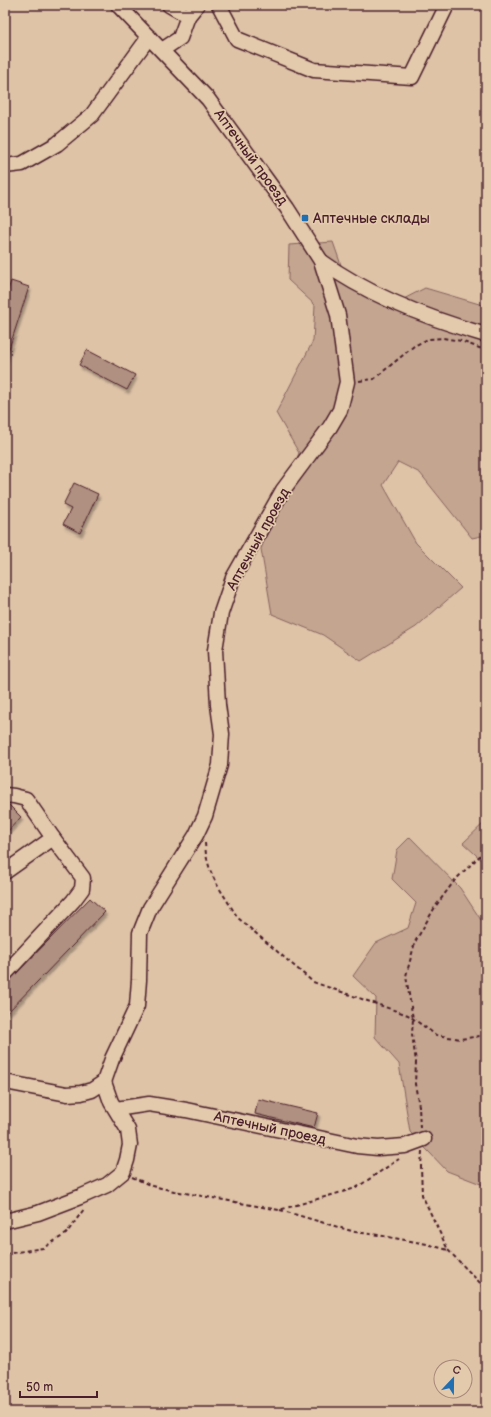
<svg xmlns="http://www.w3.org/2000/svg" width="491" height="1417" viewBox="0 0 491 1417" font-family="'Balsamiq Sans',sans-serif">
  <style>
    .green { fill: #c3a590; stroke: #86625e }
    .building { fill: #b09080; stroke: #4a1f2b; filter: url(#shadow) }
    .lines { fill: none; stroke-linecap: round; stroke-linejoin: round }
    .minor-casing { stroke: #4a1f2b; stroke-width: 17 }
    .path { stroke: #4a1f2b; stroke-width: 2; stroke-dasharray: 4 3; stroke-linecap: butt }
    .minor { stroke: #e4caac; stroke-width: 14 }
    .poi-dot { fill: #1f6fb2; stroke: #e4caac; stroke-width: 1.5 }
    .labels { text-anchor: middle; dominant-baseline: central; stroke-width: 3.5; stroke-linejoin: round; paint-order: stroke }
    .street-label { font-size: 14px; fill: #4a1f2b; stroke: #e4caac }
    .poi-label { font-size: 14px; fill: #4a1f2b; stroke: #e4caac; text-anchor: start }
  </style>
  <defs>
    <filter id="shadow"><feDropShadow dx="2" dy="3.5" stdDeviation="1" flood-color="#0004"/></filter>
  </defs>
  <rect width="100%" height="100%" fill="#dec3a7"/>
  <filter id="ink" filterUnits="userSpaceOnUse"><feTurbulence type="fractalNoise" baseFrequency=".025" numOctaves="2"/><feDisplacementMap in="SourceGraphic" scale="8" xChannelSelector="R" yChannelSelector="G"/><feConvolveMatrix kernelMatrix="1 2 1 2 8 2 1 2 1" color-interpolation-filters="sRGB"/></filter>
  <g filter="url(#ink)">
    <!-- green -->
    <g class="green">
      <path d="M333,242L348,285L394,304L425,288L486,306V391L483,393L486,397V535L472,538L420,473L398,462L383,485L416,543L461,588L416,627L361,661L323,635L272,614L261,549L299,453L276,413L313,341L315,305L288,280L289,245Z"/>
      <path d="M486,821V864L463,843Z"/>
      <path d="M410,837L460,888L481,920L486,912V1186L447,1171L410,1132L399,1064L375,1037L376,998L353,976L376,943L408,928L416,903L392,879L397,850Z"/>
    </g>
    <!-- building -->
    <g class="building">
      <path d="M11,281L29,287L5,361V299Z"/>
      <path d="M87,350L135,375L127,390L79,365Z"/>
      <path d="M74,483L98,494L80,533L63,524L71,509L63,505Z"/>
      <path d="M5,801L21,817L5,834Z"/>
      <path d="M90,898L105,912L5,1015V985Z"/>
      <path d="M258,1099L318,1113L314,1128L255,1114Z"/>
    </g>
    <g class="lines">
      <defs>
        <g id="minor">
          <path d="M169,5L188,16L197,5"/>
          <path d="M219,5L237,39L314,70L412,77L447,5"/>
          <path d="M162,50L180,38L188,16"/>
          <path d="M5,166L22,164L57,144L92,115L149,37"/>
          <path d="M321,261C369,296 430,319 486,335"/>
          <path d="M5,795L14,796L26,799L53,838L5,872"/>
          <path d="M5,974L73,901L82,889L83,878L53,838"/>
          <path d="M5,1082L67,1094L81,1093L92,1090L104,1082L112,1059L137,1006L139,980L140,933L150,908L196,835L205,816L220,765L222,734L218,705L215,650L221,613L233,578L283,490L330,427L340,410L347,382L338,315L321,261L287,208L208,99L118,5"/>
          <path d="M116,1109L149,1104L186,1110L357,1146L378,1148L405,1146L424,1139"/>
          <path d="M5,1221L38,1213L80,1197L107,1185L123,1172L127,1160L130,1145L128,1130L111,1102L104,1082"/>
        </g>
      </defs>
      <!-- minor casing -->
      <use href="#minor" class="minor-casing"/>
      <!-- path -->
      <g class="path">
        <path d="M359,381L374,379L414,346L428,339L443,338L461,341L482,349H486"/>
        <path d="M205,843L206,855L210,870L216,883L238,918L313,982L408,1015L436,1035L461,1039L486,1035"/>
        <path d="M420,1128L419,1106L415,1084L416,1062L412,1034L413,1019L406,976L415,942L435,907L455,880L486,850"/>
        <path d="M422,1151L421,1166L422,1195L448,1250L486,1289"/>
        <path d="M132,1177L152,1186L174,1191L279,1210L356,1188L399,1159"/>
        <path d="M280,1210L355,1232L378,1235L427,1244L448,1250"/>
        <path d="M5,1254L43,1248L66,1234L84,1209"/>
      </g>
      <!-- minor -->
      <use href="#minor" class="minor"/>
    </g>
  </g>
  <!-- markers -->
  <rect class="poi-dot" x="301" y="214" width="8" height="8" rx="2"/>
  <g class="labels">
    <!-- street labels -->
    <g class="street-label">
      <text transform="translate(251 157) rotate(54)">Аптечный проезд</text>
      <text transform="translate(258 539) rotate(-61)">Аптечный проезд</text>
      <text transform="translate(270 1128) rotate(12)">Аптечный проезд</text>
    </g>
    <!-- poi labels -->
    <g class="poi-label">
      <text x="313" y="218">Аптечные склады</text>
    </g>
  </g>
  <!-- margin -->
  <rect width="491" height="1417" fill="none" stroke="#e4caac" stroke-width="20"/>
  <rect x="10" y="10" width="471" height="1397" fill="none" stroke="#4a1f2b" stroke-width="1.5" filter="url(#ink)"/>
  <!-- north arrow -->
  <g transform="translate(453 1379) rotate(22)"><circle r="19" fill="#e4caac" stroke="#a68678"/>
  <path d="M0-3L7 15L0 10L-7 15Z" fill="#1f6fb2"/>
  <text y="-6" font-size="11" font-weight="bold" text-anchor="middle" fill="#4a1f2b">С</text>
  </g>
  <!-- scale -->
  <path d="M20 1391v6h77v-6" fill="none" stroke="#4a1f2b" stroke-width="2"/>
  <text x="26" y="1391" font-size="12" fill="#4a1f2b" stroke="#e4caac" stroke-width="3" paint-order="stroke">50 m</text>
</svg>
